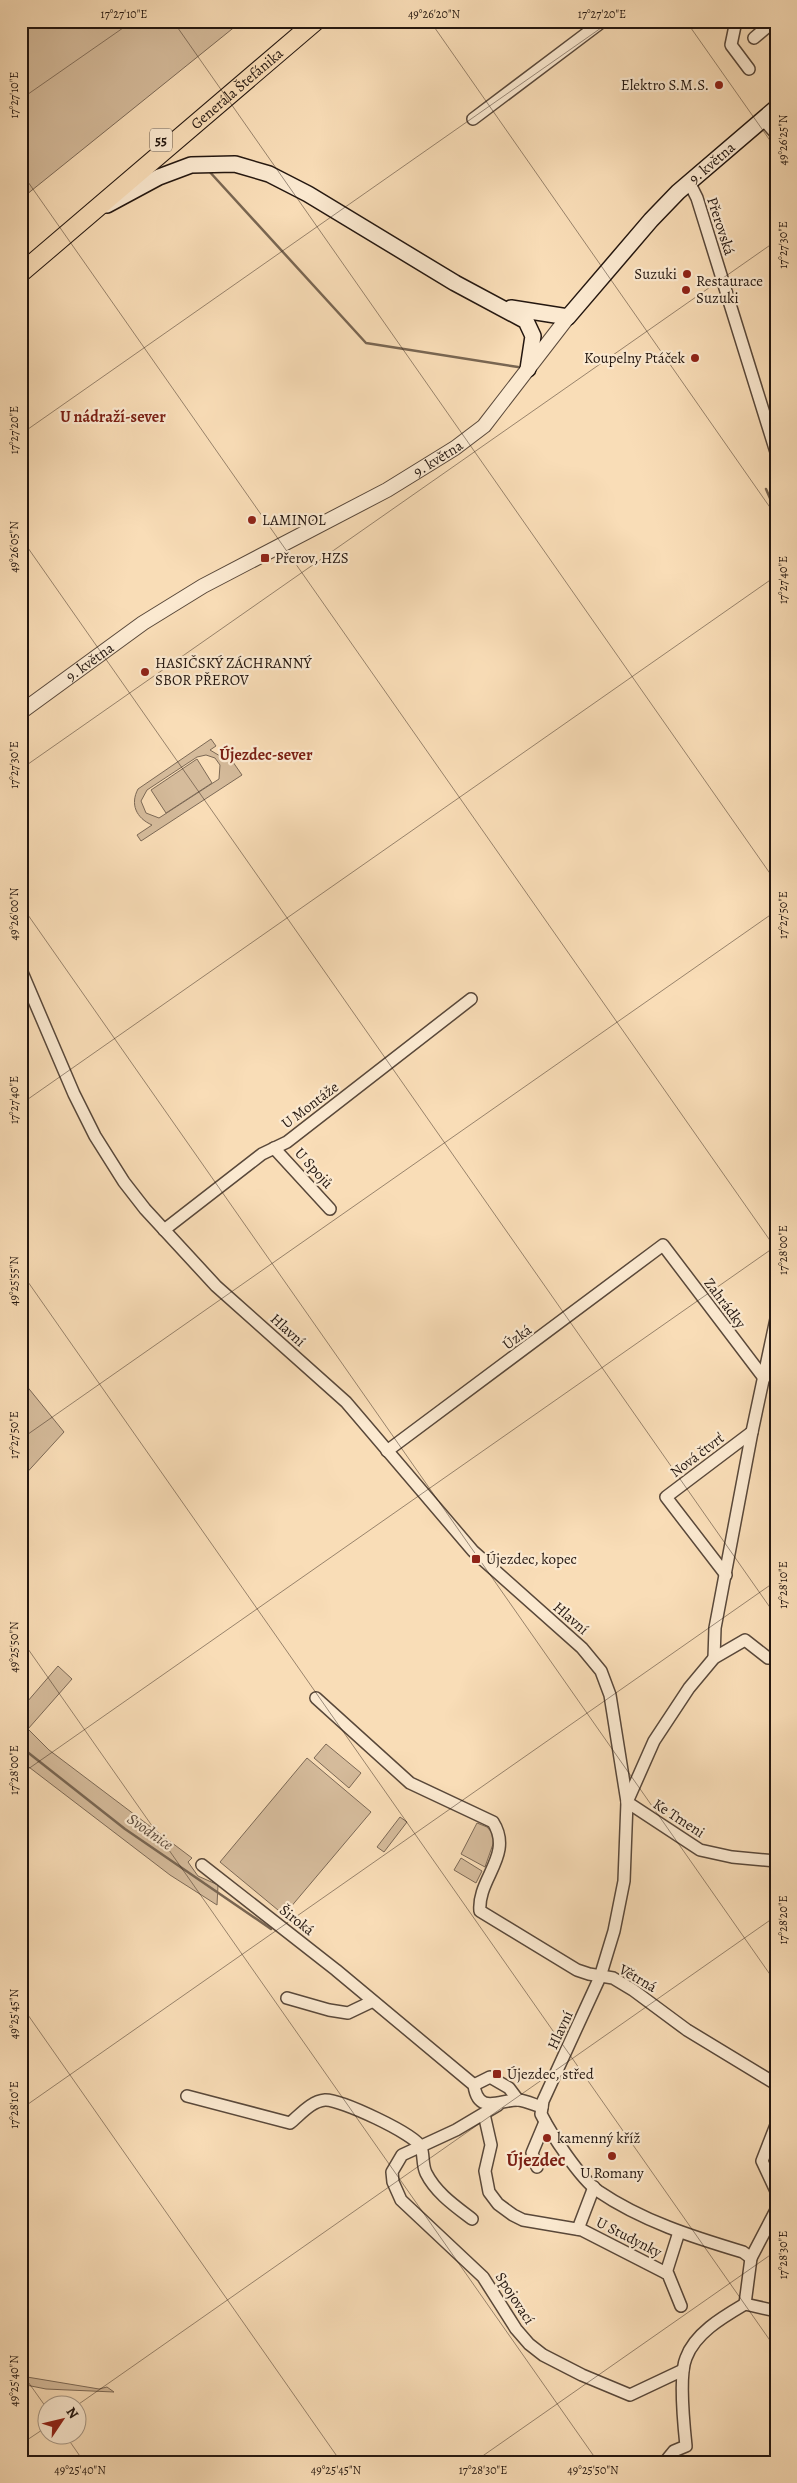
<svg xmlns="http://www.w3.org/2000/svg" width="797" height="2483" viewBox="0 0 797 2483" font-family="Alegreya,serif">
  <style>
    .green { fill: #d5bb9b; stroke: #7c6956; fill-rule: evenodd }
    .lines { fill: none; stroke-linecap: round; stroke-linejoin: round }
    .stream { stroke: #796652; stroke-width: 2.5 }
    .minor-casing { stroke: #59483a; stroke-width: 14 }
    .tertiary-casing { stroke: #59483a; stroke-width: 16 }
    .secondary-casing { stroke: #241710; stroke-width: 18 }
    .primary-casing { stroke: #241710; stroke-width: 20 }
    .minor { stroke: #fbe9d0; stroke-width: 11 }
    .tertiary { stroke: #fbe9d0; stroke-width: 14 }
    .secondary { stroke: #fbe9d0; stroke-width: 15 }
    .primary { stroke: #f9ddb7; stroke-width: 18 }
    .ticks { fill: none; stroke: #241710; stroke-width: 1; stroke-opacity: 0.45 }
    .poi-dot { fill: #8f2418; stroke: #fbe9d0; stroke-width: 2 }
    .labels { text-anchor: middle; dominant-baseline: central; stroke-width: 4.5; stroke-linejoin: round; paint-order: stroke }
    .shield { fill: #fbe9d0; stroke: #64564a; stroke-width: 1 }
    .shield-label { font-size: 14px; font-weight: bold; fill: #241710 }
    .poi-label { font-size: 15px; fill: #241710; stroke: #fbe9d0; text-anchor: start }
    .street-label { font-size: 15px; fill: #241710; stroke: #fbe9d0 }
    .neighbourhood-label { font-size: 16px; font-weight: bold; fill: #7a1f14; stroke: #fbe9d0 }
    .water-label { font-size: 16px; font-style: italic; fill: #5c4b3c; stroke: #fbe9d0 }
    .quarter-label { font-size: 18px; font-weight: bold; fill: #7a1f14; stroke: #fbe9d0 }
    .neatline { fill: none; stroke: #241710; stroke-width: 2 }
    .ticks-label { font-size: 12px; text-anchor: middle; fill: #241710 }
  </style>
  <rect width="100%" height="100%" fill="#f9ddb7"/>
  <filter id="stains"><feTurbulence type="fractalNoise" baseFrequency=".004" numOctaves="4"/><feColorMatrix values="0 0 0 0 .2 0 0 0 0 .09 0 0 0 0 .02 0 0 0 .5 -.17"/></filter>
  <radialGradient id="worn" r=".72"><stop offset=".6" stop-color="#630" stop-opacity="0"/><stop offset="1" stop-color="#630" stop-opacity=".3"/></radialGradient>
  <!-- green -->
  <g class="green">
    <path d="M35,21H242L21,199V32Z"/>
    <path d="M211,739L216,746L210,750L220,756L226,752L242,775L141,841L137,835L152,825C136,818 130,804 138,789ZM206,755L215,758L220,765L219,779L159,818L146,813L141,801L147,790L197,757Z"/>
    <path d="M197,759L212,783L166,813L151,790Z"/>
    <path d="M21,1379L64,1432L21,1479Z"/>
    <path d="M58,1666L72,1679L28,1729L49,1750L192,1858L188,1862L198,1876L218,1885L217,1905L170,1875L21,1761V1709Z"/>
    <path d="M326,1744L361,1773L349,1788L314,1758Z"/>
    <path d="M307,1758L371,1812L284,1915L220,1862Z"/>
    <path d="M400,1817L407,1822L384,1852L377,1847Z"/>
    <path d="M477,1823L487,1827L494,1835L493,1844L485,1867L461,1854Z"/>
    <path d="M461,1858L482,1871L476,1883L454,1870Z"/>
    <path d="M21,2376L99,2389L107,2387L114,2392L46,2389L21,2384Z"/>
  </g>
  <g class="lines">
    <!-- stream -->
    <g class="stream">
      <path d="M208,170L366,343L518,367"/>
      <path d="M766,489L776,512"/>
      <path d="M21,1747L125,1829L271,1929"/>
    </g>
    <defs>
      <g id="minor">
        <path d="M736,21L731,45L749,69"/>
        <path d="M754,38L774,21"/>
        <path d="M473,119L603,21"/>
        <path d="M763,119L776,134"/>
        <path d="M689,182L697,198L776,452"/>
        <path d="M21,970L74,1094L95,1136L124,1182L145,1209L216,1286L346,1402L473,1551L582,1648L601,1671L610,1695L627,1802L624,1881L614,1931L600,1977L543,2101L541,2114C551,2134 580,2178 598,2191C642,2221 693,2237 743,2252L751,2258"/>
        <path d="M274,1148L330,1209"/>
        <path d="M164,1230L262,1154L287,1142L471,999"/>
        <path d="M387,1451L663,1245L764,1378"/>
        <path d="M726,1575L666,1497L752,1432"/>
        <path d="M776,1655L768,1658L745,1640L714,1658L689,1688L654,1741L627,1802L700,1850L732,1857L776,1861"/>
        <path d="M714,1658L715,1628L752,1432L776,1319"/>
        <path d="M316,1698L410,1783L493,1822C514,1855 477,1879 480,1911L577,1970L589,1974L613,1978L633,1990L687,2030L776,2084"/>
        <path d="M202,1865L336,1970L474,2085C478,2116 501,2099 519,2100C526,2101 535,2105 542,2107"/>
        <path d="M287,1998L329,2010L348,2013L371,2002"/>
        <path d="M474,2085L490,2077L509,2088L518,2100"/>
        <path d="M187,2096L290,2123C300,2115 311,2101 325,2100C340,2099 415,2134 421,2147C424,2155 422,2165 426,2173C436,2193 455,2206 472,2219"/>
        <path d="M498,2105L456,2130L402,2155L392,2172L393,2182L401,2200L483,2277L516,2329L529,2344L543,2355L582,2375L630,2395L683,2370"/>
        <path d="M484,2114L491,2145L485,2171L489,2192L498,2204L513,2215L523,2220L582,2230L668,2274L681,2306"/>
        <path d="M776,2125L762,2161L776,2191"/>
        <path d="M537,2167L532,2153L545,2122"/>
        <path d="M578,2229L594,2187"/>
        <path d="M666,2273L679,2232"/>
        <path d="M745,2304L751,2258L776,2210"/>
        <path d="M745,2304L776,2311"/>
        <path d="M665,2462L674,2451L686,2446C684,2427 679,2374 686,2358C695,2333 723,2317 745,2304"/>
      </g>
      <g id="tertiary">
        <path id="s1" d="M21,712L143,623L203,586L387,490L455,448L484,426L568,317"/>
      </g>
      <g id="secondary">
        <path d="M107,205L159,177L191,165L235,164L269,174L308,194L455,283L526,321L533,336L528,369"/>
        <path id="s2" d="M511,308L568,317L651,220L678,192L776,108"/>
      </g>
      <g id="primary">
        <path id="s3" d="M21,273L316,21"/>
      </g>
    </defs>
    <!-- minor casing -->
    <use href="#minor" class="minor-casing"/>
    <!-- tertiary casing -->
    <use href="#tertiary" class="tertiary-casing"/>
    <!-- secondary casing -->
    <use href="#secondary" class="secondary-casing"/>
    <!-- primary casing -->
    <use href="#primary" class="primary-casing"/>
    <!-- minor -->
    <use href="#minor" class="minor"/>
    <!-- tertiary -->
    <use href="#tertiary" class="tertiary"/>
    <!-- secondary -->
    <use href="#secondary" class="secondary"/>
    <!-- primary -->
    <use href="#primary" class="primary"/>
  </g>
  <!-- ticks -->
  <path class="ticks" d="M173,21L776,882M430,21L776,516M686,21L776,149M21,99L133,21M21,172L776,1249M21,434L611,21M21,538L776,1616M21,769L776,241M21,905L776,1983M21,1104L776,576M21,1272L776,2349M21,1439L776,911M21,1639L598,2462M21,1774L776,1246M21,2005L341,2462M21,2109L776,1581M21,2372L48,2410M76,2406L776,1916M66,2436L84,2462M21,2444L48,2426M474,2462L776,2251"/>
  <!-- markers -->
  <g class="poi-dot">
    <circle cx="719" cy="85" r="5"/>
    <circle cx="687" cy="274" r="5"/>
    <circle cx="686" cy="290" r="5"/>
    <circle cx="695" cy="358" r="5"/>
    <circle cx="252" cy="520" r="5"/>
    <rect x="260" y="553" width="10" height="10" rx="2.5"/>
    <circle cx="145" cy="672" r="5"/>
    <rect x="471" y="1554" width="10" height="10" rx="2.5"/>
    <rect x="492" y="2069" width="10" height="10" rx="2.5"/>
    <circle cx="547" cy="2138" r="5"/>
    <circle cx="612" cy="2156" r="5"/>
  </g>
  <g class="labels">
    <!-- shield labels -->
    <rect class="shield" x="150" y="128.5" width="22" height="23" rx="4"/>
    <g class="shield-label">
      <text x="161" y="140">55</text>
    </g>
    <!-- poi labels -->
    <g class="poi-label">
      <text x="709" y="85" text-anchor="end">Elektro S.M.S.</text>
      <text x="677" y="274" text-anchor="end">Suzuki</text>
      <text x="696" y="281">Restaurace<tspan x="696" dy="17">Suzuki</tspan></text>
      <text x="685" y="358" text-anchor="end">Koupelny Ptáček</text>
      <text x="262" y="520">LAMINOL</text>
      <text x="275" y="558">Přerov, HZS</text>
      <text x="155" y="663">HASIČSKÝ ZÁCHRANNÝ<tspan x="155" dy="17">SBOR PŘEROV</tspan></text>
      <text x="486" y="1559">Újezdec, kopec</text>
      <text x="507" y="2074">Újezdec, střed</text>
      <text x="557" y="2138">kamenný kříž</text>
      <text x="612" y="2173" text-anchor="middle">U Romany</text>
    </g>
    <!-- street labels -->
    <g class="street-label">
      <text stroke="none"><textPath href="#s3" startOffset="284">Generála Štefánika</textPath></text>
      <text stroke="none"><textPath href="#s2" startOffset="269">9. května</textPath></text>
      <text transform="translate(721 226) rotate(72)">Přerovská</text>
      <text stroke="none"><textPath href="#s1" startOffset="489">9. května</textPath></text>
      <text stroke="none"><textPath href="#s1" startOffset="85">9. května</textPath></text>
      <text transform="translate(310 1105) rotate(-37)">U Montáže</text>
      <text transform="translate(314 1168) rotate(48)">U Spojů</text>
      <text transform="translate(725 1303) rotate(53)">Zahrádky</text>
      <text transform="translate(288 1330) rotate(42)">Hlavní</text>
      <text transform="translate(517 1337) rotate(-36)">Úzká</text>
      <text transform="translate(697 1455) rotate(-37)">Nová čtvrť</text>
      <text transform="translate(571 1618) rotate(41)">Hlavní</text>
      <text transform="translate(679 1818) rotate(33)">Ke Tmeni</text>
      <text transform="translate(297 1920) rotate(38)">Široká</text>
      <text transform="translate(638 1978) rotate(30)">Větrná</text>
      <text transform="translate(560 2030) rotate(-65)">Hlavní</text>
      <text transform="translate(629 2237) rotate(27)">U Studynky</text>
      <text transform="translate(515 2298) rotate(57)">Spojovací</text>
    </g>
    <!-- neighbourhood labels -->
    <g class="neighbourhood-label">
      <text x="113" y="417">U nádraží-sever</text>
      <text x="266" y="755">Újezdec-sever</text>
    </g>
    <!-- water labels -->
    <g class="water-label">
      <text transform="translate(150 1832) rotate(35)">Svodnice</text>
    </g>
    <!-- quarter labels -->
    <g class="quarter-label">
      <text x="536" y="2160">Újezdec</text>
    </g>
  </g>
  <!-- margin -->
  <rect width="797" height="2483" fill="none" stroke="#f9ddb7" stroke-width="55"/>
  <!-- north arrow -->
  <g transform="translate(62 2420) rotate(55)"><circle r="24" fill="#fbe9d0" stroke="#a59583"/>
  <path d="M0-4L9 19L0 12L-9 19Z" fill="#8f2418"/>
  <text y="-8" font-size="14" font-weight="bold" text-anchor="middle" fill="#241710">N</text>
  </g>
  <rect x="28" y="28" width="742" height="2428" class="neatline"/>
  <g class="ticks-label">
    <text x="124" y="18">17°27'10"E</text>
    <text x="434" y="18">49°26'20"N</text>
    <text x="602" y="18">17°27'20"E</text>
    <text transform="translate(14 95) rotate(-90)" y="4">17°27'10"E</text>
    <text transform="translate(783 140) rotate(-90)" y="4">49°26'25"N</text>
    <text transform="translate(783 245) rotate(-90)" y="4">17°27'30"E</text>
    <text transform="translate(14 430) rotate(-90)" y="4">17°27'20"E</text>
    <text transform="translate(14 547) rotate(-90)" y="4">49°26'05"N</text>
    <text transform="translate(783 580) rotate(-90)" y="4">17°27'40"E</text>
    <text transform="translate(14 765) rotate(-90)" y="4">17°27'30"E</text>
    <text transform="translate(14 914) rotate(-90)" y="4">49°26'00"N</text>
    <text transform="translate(783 915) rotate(-90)" y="4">17°27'50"E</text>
    <text transform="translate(14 1100) rotate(-90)" y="4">17°27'40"E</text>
    <text transform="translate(783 1250) rotate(-90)" y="4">17°28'00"E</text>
    <text transform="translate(14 1281) rotate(-90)" y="4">49°25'55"N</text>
    <text transform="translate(14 1435) rotate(-90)" y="4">17°27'50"E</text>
    <text transform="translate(783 1585) rotate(-90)" y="4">17°28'10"E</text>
    <text transform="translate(14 1647) rotate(-90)" y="4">49°25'50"N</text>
    <text transform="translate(14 1770) rotate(-90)" y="4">17°28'00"E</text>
    <text transform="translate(783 1920) rotate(-90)" y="4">17°28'20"E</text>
    <text transform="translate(14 2014) rotate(-90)" y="4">49°25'45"N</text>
    <text transform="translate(14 2105) rotate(-90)" y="4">17°28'10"E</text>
    <text transform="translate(783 2255) rotate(-90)" y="4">17°28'30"E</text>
    <text transform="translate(14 2381) rotate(-90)" y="4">49°25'40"N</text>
    <text x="80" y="2474">49°25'40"N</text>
    <text x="336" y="2474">49°25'45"N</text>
    <text x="483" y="2474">17°28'30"E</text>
    <text x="593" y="2474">49°25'50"N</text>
  </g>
  <rect width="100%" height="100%" filter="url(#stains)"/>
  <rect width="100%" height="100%" fill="url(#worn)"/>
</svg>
